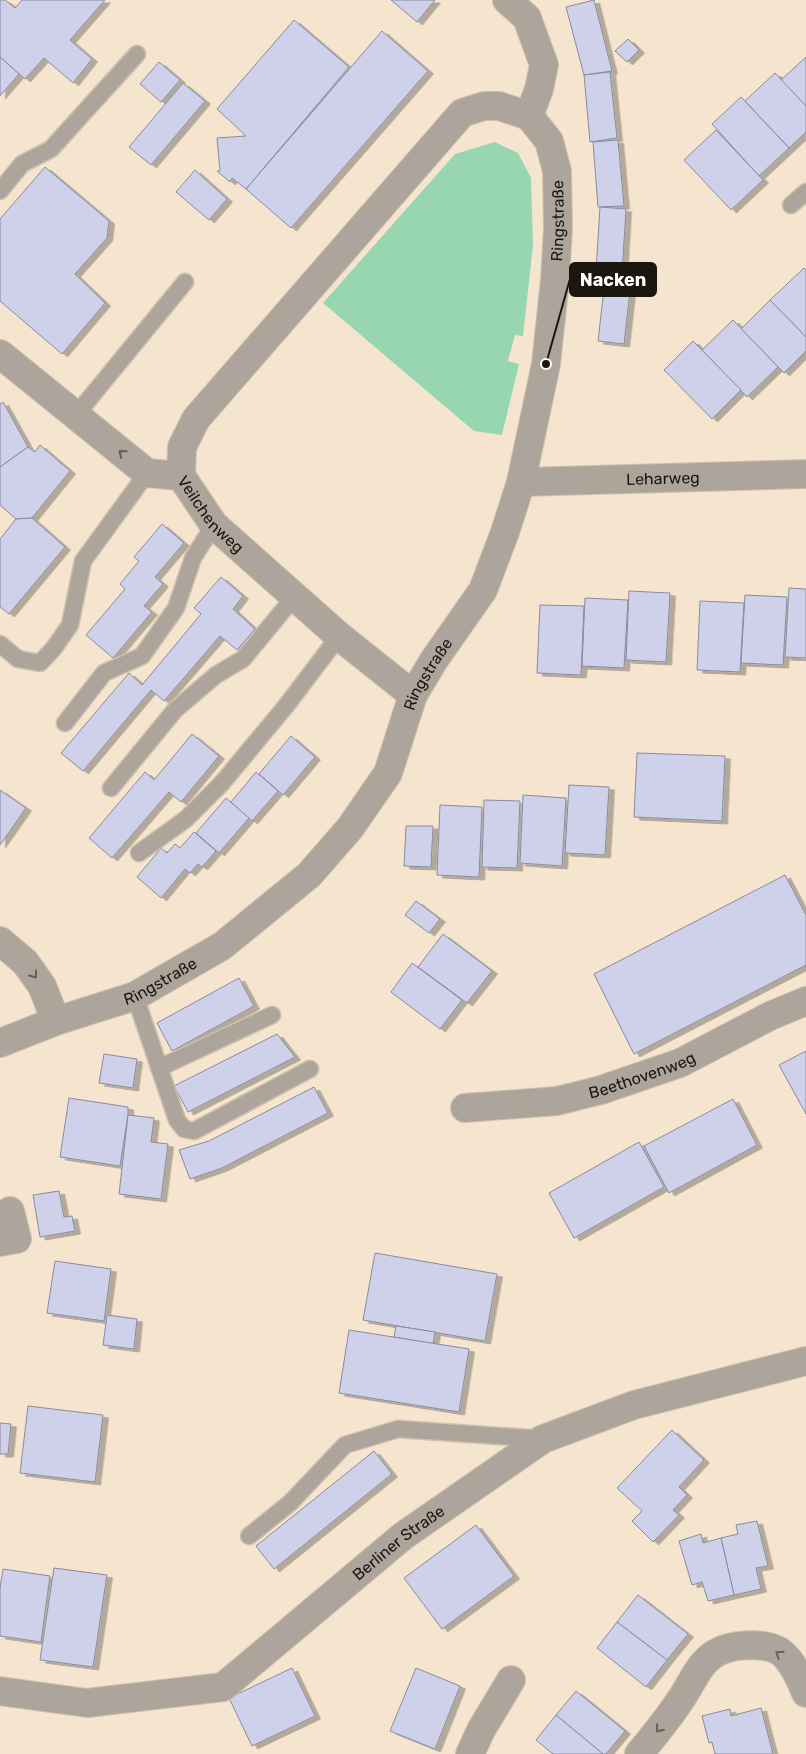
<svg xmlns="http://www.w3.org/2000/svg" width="806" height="1754" viewBox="0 0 806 1754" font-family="Rubik,sans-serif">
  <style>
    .green { fill: #98d5b1 }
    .building { fill: #cfd1ea; stroke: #888aa1; filter: url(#shadow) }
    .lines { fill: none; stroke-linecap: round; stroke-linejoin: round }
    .lane-casing { stroke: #cec0ac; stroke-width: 19 }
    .street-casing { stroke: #cec0ac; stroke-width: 30 }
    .lane { stroke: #ada59c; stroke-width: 16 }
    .street { stroke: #ada59c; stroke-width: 28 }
    .oneway { stroke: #645e55 }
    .labels { text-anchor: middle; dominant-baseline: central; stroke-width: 5; stroke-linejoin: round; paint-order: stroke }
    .street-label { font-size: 16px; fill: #1b160e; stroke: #fff }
    .leader { fill: none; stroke: #1b160e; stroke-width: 2 }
    .callout-dot { fill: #1b160e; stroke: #fff; stroke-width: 2 }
    .callout { fill: #1b160e; stroke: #1b160e; stroke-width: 2 }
    .callout-label { font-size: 18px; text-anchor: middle; font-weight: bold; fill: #fff }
  </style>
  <defs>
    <filter id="shadow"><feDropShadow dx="5.5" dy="3" stdDeviation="0" flood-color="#0004"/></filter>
  </defs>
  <rect width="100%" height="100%" fill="#f5e5cf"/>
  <!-- green -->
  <path class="green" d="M495,142L518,153L531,178L533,245L523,336L515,335L508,361L519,364L502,435L474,431L323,303L455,154Z"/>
  <!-- building -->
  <g class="building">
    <path d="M0,0H5L15,8L22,0H105L70,40L92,59L73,83L44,58L25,79L0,57Z"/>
    <path d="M391,0H435L417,22Z"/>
    <path d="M594,0L612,71L584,75L566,7Z"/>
    <path d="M294,20L349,67L246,189L232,178L230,182L217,171H220L217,138L246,136L217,109Z"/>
    <path d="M382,31L428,71L291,228L246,189Z"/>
    <path d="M628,39L639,50L627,62L615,51Z"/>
    <path d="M0,57L19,74L0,96Z"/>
    <path d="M806,57V106L781,80Z"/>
    <path d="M159,62L180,80L161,102L140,84Z"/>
    <path d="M610,72L617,138L590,142L584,75Z"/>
    <path d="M775,73L806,106V132L789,148L745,101Z"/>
    <path d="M183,83L205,101L151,165L129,147Z"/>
    <path d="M741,97L789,148L759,176L712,124Z"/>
    <path d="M716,130L763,180L731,210L684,160Z"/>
    <path d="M618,140L624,206L598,207L593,142Z"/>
    <path d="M45,167L109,221L107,238L75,274L105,303L62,354L0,301V219Z"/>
    <path d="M195,170L227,199L209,220L176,192Z"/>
    <path d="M600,207L626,209L621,290L595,288Z"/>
    <path d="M804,268L806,270V337L770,300Z"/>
    <path d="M604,289L630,292L624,344L598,341Z"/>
    <path d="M770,300L806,337V351L784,373L741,329Z"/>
    <path d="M733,320L778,367L747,397L702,350Z"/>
    <path d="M693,341L741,390L712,419L664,370Z"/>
    <path d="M3,402L28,447L0,467V404Z"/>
    <path d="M40,445L70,471L32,518L16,519L0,505V467L28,447L35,452Z"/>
    <path d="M32,518L65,547L9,614L0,607V539L16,519Z"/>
    <path d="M162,524L184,543L155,577L163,584L144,606L152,612L113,658L86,635L125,589L120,584L139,561L134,557Z"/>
    <path d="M221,577L243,596L233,609L255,629L237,650L220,636L164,701L151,690L83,771L61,753L129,673L142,685L201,614L194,608Z"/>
    <path d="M789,588L806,589V658L785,657Z"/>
    <path d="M629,591L670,593L666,662L626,660Z"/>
    <path d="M745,595L787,597L783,665L741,663Z"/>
    <path d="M585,598L628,600L624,668L582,666Z"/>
    <path d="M700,601L744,603L740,672L697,670Z"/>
    <path d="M540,605L584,606L581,675L537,673Z"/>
    <path d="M192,734L219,756L181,802L169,792L112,858L89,838L145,772L154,780Z"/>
    <path d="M291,736L315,757L283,795L259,774Z"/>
    <path d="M637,753L725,756L722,821L634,817Z"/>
    <path d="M256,772L278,791L252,821L231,802Z"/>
    <path d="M569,785L609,787L605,855L565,853Z"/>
    <path d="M0,790L26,808L0,845Z"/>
    <path d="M523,795L566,798L562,866L520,863Z"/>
    <path d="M226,798L249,818L219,853L196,833Z"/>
    <path d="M484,800L520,801L517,868L482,867Z"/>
    <path d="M440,805L482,807L479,877L437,875Z"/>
    <path d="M406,826H433L431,867L404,866Z"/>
    <path d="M194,832L216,851L202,867L198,864L190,873L185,869L161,898L137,877L161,848L167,853L175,844L180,848Z"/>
    <path d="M785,875L806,915V965L634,1054L594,974Z"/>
    <path d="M416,901L440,919L429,933L405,915Z"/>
    <path d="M443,934L492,971L467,1003L418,967Z"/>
    <path d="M412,963L462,1000L440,1029L391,992Z"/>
    <path d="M239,978L254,1006L172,1051L157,1023Z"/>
    <path d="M277,1034L295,1057L188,1112L174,1086Z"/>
    <path d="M806,1051V1114L779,1065Z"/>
    <path d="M104,1054L137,1059L133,1088L99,1083Z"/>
    <path d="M314,1087L328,1113L222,1168L190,1179L179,1150L209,1141Z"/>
    <path d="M69,1098L128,1107V1115L120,1166L60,1157Z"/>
    <path d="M733,1099L757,1145L669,1193L644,1146Z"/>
    <path d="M128,1115L154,1118L151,1142L168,1144L161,1199L119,1194Z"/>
    <path d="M639,1142L664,1187L574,1238L549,1193Z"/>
    <path d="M59,1191L64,1217L72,1216L75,1231L40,1237L33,1195Z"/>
    <path d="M375,1253L497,1274L485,1341L363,1320Z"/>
    <path d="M55,1261L111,1269L104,1321L47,1313Z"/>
    <path d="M107,1315L137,1319L134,1349L103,1345Z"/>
    <path d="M396,1326L435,1332L433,1344L394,1337Z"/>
    <path d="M349,1330L469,1349L459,1412L339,1393Z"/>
    <path d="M28,1406L103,1415L95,1482L20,1473Z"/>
    <path d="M0,1423L11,1424L8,1454H0Z"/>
    <path d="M672,1430L704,1460L679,1487L687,1495L673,1510L679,1515L653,1542L632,1521L642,1511L617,1488Z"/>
    <path d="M374,1451L392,1474L274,1569L256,1546Z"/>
    <path d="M757,1521L768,1566L756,1568L761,1589L734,1595L721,1538L738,1534L736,1525Z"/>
    <path d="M476,1525L514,1576L442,1629L404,1578Z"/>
    <path d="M701,1534L703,1543L721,1538L734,1595L708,1601L702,1582L692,1585L679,1541Z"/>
    <path d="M54,1568L107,1575L93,1667L40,1660Z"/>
    <path d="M3,1569L50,1576L41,1642L0,1636V1588Z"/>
    <path d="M638,1595L688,1634L667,1660L617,1622Z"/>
    <path d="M617,1622L667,1660L646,1687L597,1648Z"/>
    <path d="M292,1668L315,1716L252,1746L229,1698Z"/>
    <path d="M416,1668L460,1686L435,1749L390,1731Z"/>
    <path d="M576,1691L625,1731L606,1754H603L556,1715Z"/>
    <path d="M761,1708L773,1754H715L712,1742L709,1743L702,1716L730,1709L731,1716Z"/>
    <path d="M556,1715L603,1754H553L536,1740Z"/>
  </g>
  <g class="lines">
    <defs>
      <g id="lane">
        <path d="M0,191L22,164L51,149L137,54"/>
        <path d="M791,205L806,192"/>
        <path d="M76,415L185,282"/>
        <path d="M0,644L18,659L40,663L54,648L70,625L83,561L147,473"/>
        <path d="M65,723L104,673L142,656L176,608L193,558L214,525"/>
        <path d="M111,788L175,710L216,675L243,659L295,596"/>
        <path d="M139,853L186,819L222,783L286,706L339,636"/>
        <path d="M135,996L177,1120L184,1129L194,1131L310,1069"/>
        <path d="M159,1068L272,1015"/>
        <path d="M249,1536L290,1503L345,1445L398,1429L543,1439"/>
      </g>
      <g id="street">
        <path d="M507,0L527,18L544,65L539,89L529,116"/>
        <path id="s1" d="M0,354L147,473L181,476L214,525L339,636L413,695"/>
        <path id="s2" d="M521,482L806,474"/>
        <path d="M0,941L25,962L42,986L56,1021"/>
        <path id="s3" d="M0,1043L56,1021L135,996L222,946L309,875L350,828L388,773L413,695L434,660L483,590L505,532L521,482L546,364L555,280L558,228L557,171L549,141L529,116L499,106H484L462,113L196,419L182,447L181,476"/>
        <path id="s4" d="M465,1108L557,1101L601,1090L680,1063L770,1016L806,1001"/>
        <path d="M0,1242L17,1239L10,1211"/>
        <path id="s5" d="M0,1691L87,1703L223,1687L403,1536L543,1439L634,1405L806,1361"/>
        <path d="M470,1754L481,1730L511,1680"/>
        <path d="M639,1754C653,1737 667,1720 679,1702C691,1686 698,1663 716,1653C731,1644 764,1642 779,1651C792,1659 800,1679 806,1693"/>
      </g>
    </defs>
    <!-- lane casing -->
    <use href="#lane" class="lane-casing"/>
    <!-- street casing -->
    <use href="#street" class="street-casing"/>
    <!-- lane -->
    <use href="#lane" class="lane"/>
    <!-- street -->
    <use href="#street" class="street"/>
  </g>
  <!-- one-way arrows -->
  <defs><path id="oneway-chevron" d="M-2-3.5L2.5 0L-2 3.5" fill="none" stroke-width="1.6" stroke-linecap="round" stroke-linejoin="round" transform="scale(1.25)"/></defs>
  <g class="oneway">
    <use href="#oneway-chevron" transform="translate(122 453) rotate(-141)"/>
    <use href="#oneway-chevron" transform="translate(34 975) rotate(54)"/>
    <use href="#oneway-chevron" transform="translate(779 1654) rotate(-146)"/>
    <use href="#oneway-chevron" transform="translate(659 1729) rotate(128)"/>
  </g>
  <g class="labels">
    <!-- street labels -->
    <g class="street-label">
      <text stroke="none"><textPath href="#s3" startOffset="1072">Ringstraße</textPath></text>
      <text stroke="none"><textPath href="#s2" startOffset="142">Leharweg</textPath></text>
      <text stroke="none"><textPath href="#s1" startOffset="272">Veilchenweg</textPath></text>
      <text stroke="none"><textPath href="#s3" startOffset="592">Ringstraße</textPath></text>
      <text stroke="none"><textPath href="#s3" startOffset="172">Ringstraße</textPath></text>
      <text stroke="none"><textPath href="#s4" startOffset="181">Beethovenweg</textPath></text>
      <text stroke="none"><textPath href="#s5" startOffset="452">Berliner Straße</textPath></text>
    </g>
  </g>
  <!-- callouts -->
  <path class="leader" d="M546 364L570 279"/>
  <circle class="callout-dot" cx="546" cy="364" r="5"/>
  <rect class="callout" x="570" y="263" width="86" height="33" rx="5"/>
  <g class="callout-label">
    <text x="613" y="286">Nacken</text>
  </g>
</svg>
